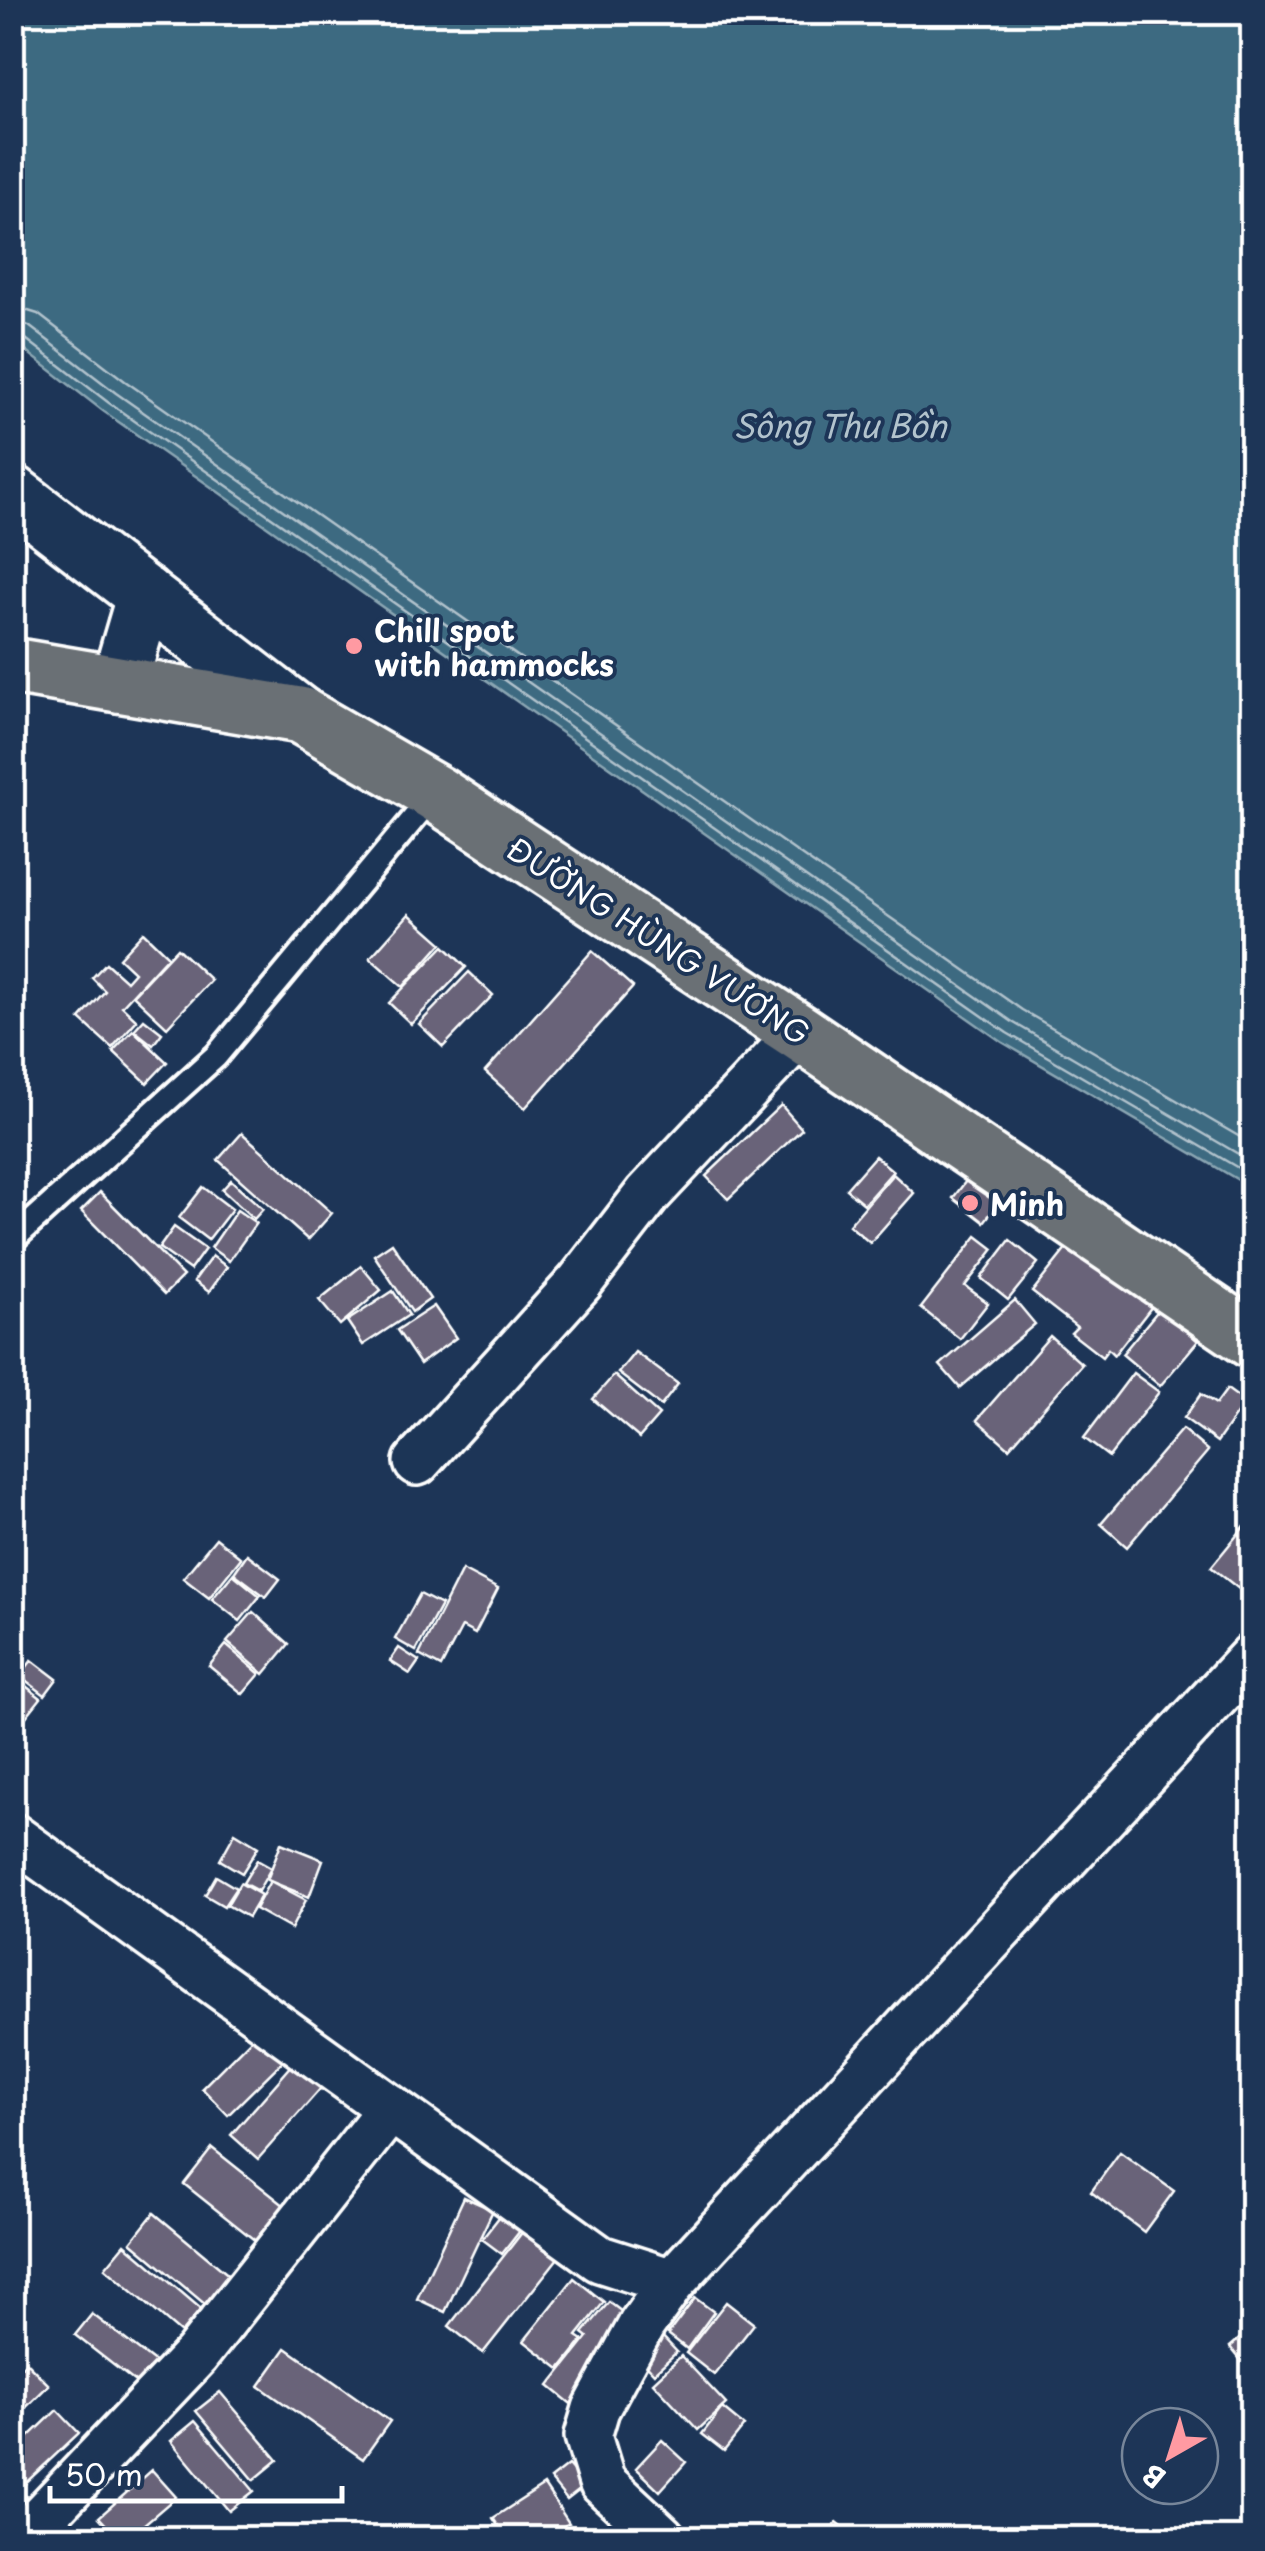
<svg xmlns="http://www.w3.org/2000/svg" width="1265" height="2551" viewBox="0 0 1265 2551" font-family="'Playpen Sans',sans-serif">
  <style>
    .water { fill: #3e6a81; stroke: #8ba6b3; stroke-width: 2.5 }
    .lines { fill: none; stroke-linecap: round; stroke-linejoin: round }
    .shore { stroke: #b2c3cd; stroke-width: 2.5 }
    .building { fill: #696479; stroke: #fff; stroke-width: 2.5 }
    .service-casing { stroke: #fff; stroke-width: 30 }
    .minor-casing { stroke: #fff; stroke-width: 52 }
    .tertiary-casing { stroke: #fff; stroke-width: 62 }
    .primary-casing { stroke: #fff; stroke-width: 62 }
    .service { stroke: #1d3557; stroke-width: 22 }
    .minor { stroke: #1d3557; stroke-width: 45 }
    .tertiary { stroke: #1d3557; stroke-width: 55 }
    .primary { stroke: #6a7074; stroke-width: 55 }
    .poi-dot { fill: #ff9aa2; stroke: #1d3557; stroke-width: 4 }
    .labels { text-anchor: middle; dominant-baseline: central; stroke-width: 8; stroke-linejoin: round; paint-order: stroke }
    .poi-label { font-size: 30px; font-weight: bold; fill: #fff; stroke: #1d3557; text-anchor: start }
    .street-label { font-size: 30px; fill: #fff; stroke: #1d3557 }
    .water-label { font-size: 32px; font-style: italic; fill: #b2c3cd; stroke: #1d3557 }
  </style>
  <rect width="100%" height="100%" fill="#1d3557"/>
  <filter id="ink" filterUnits="userSpaceOnUse"><feTurbulence type="fractalNoise" baseFrequency=".01" numOctaves="2"/><feDisplacementMap in="SourceGraphic" scale="20" xChannelSelector="R" yChannelSelector="G"/><feConvolveMatrix kernelMatrix="1 2 1 2 8 2 1 2 1" color-interpolation-filters="sRGB"/></filter>
  <g filter="url(#ink)">
    <!-- water -->
    <path class="water" d="M12,13H1252V1188L1002,1042L103,411L13,341Z"/>
    <g class="lines">
      <!-- shore -->
      <g class="shore">
        <path d="M12,306L38,314L125,381L1022,1010L1252,1144"/>
        <path d="M12,321L29,326L116,393L1014,1023L1252,1162"/>
        <path d="M12,334L22,336L109,403L1007,1033L1252,1176"/>
      </g>
    </g>
    <!-- building -->
    <g class="building">
      <path d="M409,914L442,943L403,987L370,958Z"/>
      <path d="M143,932L168,956L122,1006L137,1020L112,1048L80,1019L105,991L92,978L106,963L126,981L134,972L119,958Z"/>
      <path d="M444,946L466,967L411,1024L389,1003Z"/>
      <path d="M177,948L211,980L167,1027L133,995Z"/>
      <path d="M592,951L633,987L525,1108L485,1072Z"/>
      <path d="M469,972L493,995L443,1047L419,1024Z"/>
      <path d="M144,1019L162,1033L153,1045L134,1030Z"/>
      <path d="M133,1030L167,1062L147,1083L113,1051Z"/>
      <path d="M781,1105L802,1129L728,1199L706,1176Z"/>
      <path d="M242,1133L332,1213L308,1240L218,1160Z"/>
      <path d="M875,1156L893,1171L864,1204L846,1189Z"/>
      <path d="M893,1174L914,1193L870,1243L849,1225Z"/>
      <path d="M969,1177L1000,1201L984,1222L953,1198Z"/>
      <path d="M231,1180L263,1209L254,1219L222,1190Z"/>
      <path d="M203,1187L232,1209L208,1240L179,1218Z"/>
      <path d="M100,1192L183,1276L164,1295L81,1211Z"/>
      <path d="M237,1210L256,1223L229,1261L211,1248Z"/>
      <path d="M174,1227L205,1249L190,1270L159,1248Z"/>
      <path d="M1082,1229L1163,1292L1114,1355L1108,1349L1102,1357L1071,1333L1077,1327L1032,1292Z"/>
      <path d="M977,1236L994,1249L965,1286L988,1303L960,1339L921,1308Z"/>
      <path d="M1010,1240L1038,1263L1008,1300L981,1278Z"/>
      <path d="M392,1243L430,1299L412,1312L374,1255Z"/>
      <path d="M212,1256L227,1267L209,1292L194,1281Z"/>
      <path d="M361,1266L381,1290L340,1325L319,1300Z"/>
      <path d="M393,1291L409,1315L363,1345L347,1321Z"/>
      <path d="M1015,1300L1035,1324L960,1388L940,1365Z"/>
      <path d="M434,1306L456,1338L420,1364L397,1330Z"/>
      <path d="M1160,1308L1198,1341L1160,1386L1122,1354Z"/>
      <path d="M1050,1336L1082,1364L1009,1448L977,1420Z"/>
      <path d="M635,1352L678,1384L661,1406L618,1373Z"/>
      <path d="M1133,1373L1159,1392L1109,1457L1084,1438Z"/>
      <path d="M614,1375L659,1415L639,1438L593,1399Z"/>
      <path d="M1227,1389L1245,1402L1217,1442L1184,1418L1201,1394L1216,1404Z"/>
      <path d="M1182,1429L1208,1451L1127,1547L1101,1524Z"/>
      <path d="M1252,1517V1582L1244,1593L1211,1567Z"/>
      <path d="M216,1538L241,1558L209,1598L183,1578Z"/>
      <path d="M247,1554L280,1579L266,1597L234,1573Z"/>
      <path d="M462,1570L498,1589L475,1634L462,1627L441,1667L419,1655Z"/>
      <path d="M233,1574L260,1596L240,1621L212,1599Z"/>
      <path d="M420,1594L441,1605L416,1651L395,1639Z"/>
      <path d="M253,1612L289,1644L264,1674L227,1642Z"/>
      <path d="M226,1645L260,1674L243,1694L209,1666Z"/>
      <path d="M399,1648L419,1661L410,1674L390,1661Z"/>
      <path d="M32,1660L57,1679L45,1695L20,1676Z"/>
      <path d="M22,1683L41,1698L13,1733L12,1695Z"/>
      <path d="M235,1833L258,1847L242,1873L220,1860Z"/>
      <path d="M281,1843L323,1860L309,1897L267,1880Z"/>
      <path d="M257,1860L271,1868L258,1891L243,1883Z"/>
      <path d="M216,1876L236,1888L224,1906L205,1895Z"/>
      <path d="M270,1881L306,1900L291,1929L255,1909Z"/>
      <path d="M240,1883L261,1895L248,1917L227,1905Z"/>
      <path d="M265,2025L292,2052L228,2115L202,2088Z"/>
      <path d="M301,2055L329,2079L258,2159L231,2135Z"/>
      <path d="M212,2148L290,2210L262,2246L184,2184Z"/>
      <path d="M1120,2152L1174,2191L1144,2232L1091,2192Z"/>
      <path d="M464,2197L493,2210L445,2312L417,2299Z"/>
      <path d="M503,2212L523,2227L502,2254L482,2239Z"/>
      <path d="M154,2213L231,2277L207,2306L131,2242Z"/>
      <path d="M524,2230L558,2258L483,2353L449,2326Z"/>
      <path d="M125,2244L201,2309L181,2333L105,2268Z"/>
      <path d="M574,2278L604,2302L577,2336L583,2340L560,2369L524,2341Z"/>
      <path d="M695,2298L714,2312L687,2349L668,2334Z"/>
      <path d="M609,2302L638,2324L581,2412L549,2386L588,2337L583,2333Z"/>
      <path d="M726,2302L754,2324L714,2375L686,2353Z"/>
      <path d="M92,2314L165,2370L148,2392L75,2335Z"/>
      <path d="M1252,2328V2374L1230,2347Z"/>
      <path d="M660,2334L677,2352L654,2373L638,2356Z"/>
      <path d="M286,2348L390,2421L363,2459L259,2386Z"/>
      <path d="M681,2356L726,2404L698,2430L653,2382Z"/>
      <path d="M26,2362L49,2385L12,2421V2376Z"/>
      <path d="M220,2392L278,2460L254,2480L196,2411Z"/>
      <path d="M722,2408L744,2426L724,2451L702,2434Z"/>
      <path d="M57,2410L79,2433L16,2492L12,2488V2453Z"/>
      <path d="M195,2421L254,2491L229,2511L171,2441Z"/>
      <path d="M662,2440L686,2462L660,2491L636,2468Z"/>
      <path d="M568,2465L586,2485L567,2500L550,2479Z"/>
      <path d="M152,2470L176,2497L128,2538H118L99,2517Z"/>
      <path d="M544,2485L569,2523L545,2538H506L493,2518Z"/>
      <path d="M837,2522L857,2538H823Z"/>
    </g>
    <g class="lines">
      <defs>
        <path id="service" d="M12,1240L216,1056L435,793"/>
        <g id="minor">
          <path d="M417,1462L580,1282L648,1194L800,1033"/>
          <path d="M12,1836L600,2259L672,2282"/>
          <path d="M26,2534L196,2355L390,2109"/>
          <path d="M662,2538L602,2482L588,2436L596,2409L642,2324L672,2282L1252,1657"/>
        </g>
        <g id="tertiary">
          <path d="M12,493L300,715"/>
          <path d="M119,684L145,595"/>
        </g>
        <path id="primary" d="M12,666L300,715L435,793L800,1033L1252,1340"/>
      </defs>
      <!-- service casing -->
      <use href="#service" class="service-casing"/>
      <!-- minor casing -->
      <use href="#minor" class="minor-casing"/>
      <!-- tertiary casing -->
      <use href="#tertiary" class="tertiary-casing"/>
      <!-- primary casing -->
      <use href="#primary" class="primary-casing"/>
      <!-- service -->
      <use href="#service" class="service"/>
      <!-- minor -->
      <use href="#minor" class="minor"/>
      <!-- tertiary -->
      <use href="#tertiary" class="tertiary"/>
      <!-- primary -->
      <use href="#primary" class="primary"/>
    </g>
  </g>
  <!-- markers -->
  <g class="poi-dot">
    <circle cx="354" cy="646" r="10"/>
    <circle cx="970" cy="1203" r="10"/>
  </g>
  <g class="labels">
    <!-- poi labels -->
    <g class="poi-label">
      <text x="374" y="629">Chill spot<tspan x="374" dy="34">with hammocks</tspan></text>
      <text x="990" y="1203">Minh</text>
    </g>
    <!-- street labels -->
    <g class="street-label">
      <text transform="translate(659 940) rotate(33)">ĐƯỜNG HÙNG VƯƠNG</text>
    </g>
    <!-- water labels -->
    <g class="water-label">
      <text x="840" y="425">Sông Thu Bồn</text>
    </g>
  </g>
  <!-- margin -->
  <rect width="1265" height="2551" fill="none" stroke="#1d3557" stroke-width="50"/>
  <rect x="25" y="25" width="1215" height="2501" fill="none" stroke="#fff" stroke-width="4" filter="url(#ink)"/>
  <!-- north arrow -->
  <g transform="translate(1170 2456) rotate(219)"><circle r="48" fill="#1d3557" stroke="#77869a" stroke-width="2.5"/>
  <path d="M0-8L18 38L0 25L-18 38Z" fill="#ff9aa2"/>
  <text y="-15" font-size="28" font-weight="bold" text-anchor="middle" fill="#ffffff">B</text>
  </g>
  <!-- scale -->
  <path d="M50 2486v15h292v-15" fill="none" stroke="#ffffff" stroke-width="5"/>
  <text x="65" y="2486" font-size="30" fill="#ffffff" stroke="#1d3557" stroke-width="8" paint-order="stroke">50 m</text>
</svg>
